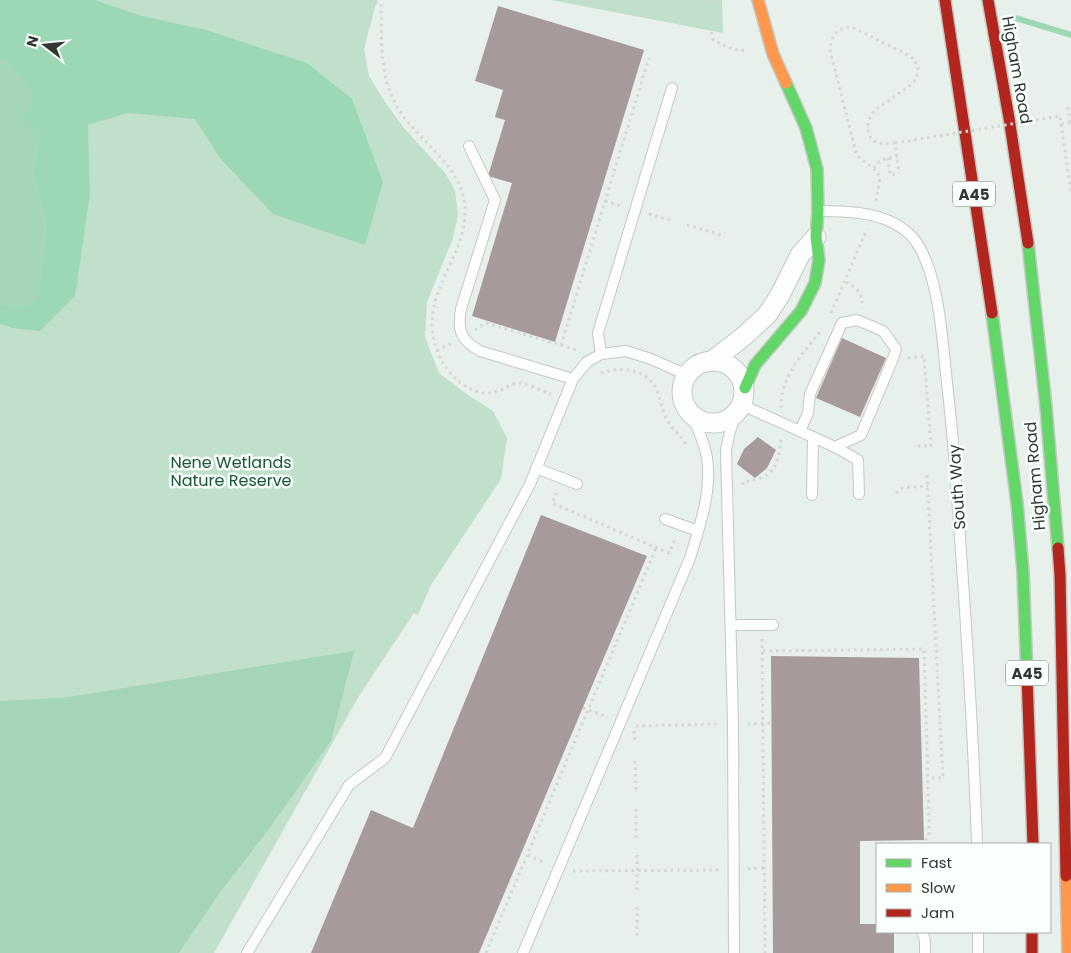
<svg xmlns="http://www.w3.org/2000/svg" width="1071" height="953" viewBox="0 0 1071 953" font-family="Poppins,sans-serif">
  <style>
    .green { fill: #c0e0cc }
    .forest { fill: #a4d5b9 }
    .water { fill: #9cd8b5 }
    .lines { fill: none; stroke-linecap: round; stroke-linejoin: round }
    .stream { stroke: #9cd8b5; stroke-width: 6 }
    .building { fill: #a69b9a }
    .lane-casing { stroke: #c3c9c5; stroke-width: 12 }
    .street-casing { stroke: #c3c9c5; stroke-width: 21 }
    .fast-casing { stroke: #c3c9c5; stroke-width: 14 }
    .slow-casing { stroke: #c3c9c5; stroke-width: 14 }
    .jam-casing { stroke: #c3c9c5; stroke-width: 14 }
    .path { stroke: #d4d7d6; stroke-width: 3; stroke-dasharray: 2.5 4; stroke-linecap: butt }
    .lane { stroke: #fcfdfc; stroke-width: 10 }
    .street { stroke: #fcfdfc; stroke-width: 19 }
    .fast { stroke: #63d668; stroke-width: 11 }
    .slow { stroke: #ff974d; stroke-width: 11 }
    .jam { stroke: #b3261e; stroke-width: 11 }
    .path-bridge { stroke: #d4d7d6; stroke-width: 3; stroke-dasharray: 2.5 4; stroke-linecap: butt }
    .labels { text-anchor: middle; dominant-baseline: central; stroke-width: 5; stroke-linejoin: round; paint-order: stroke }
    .shield { fill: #f9fffb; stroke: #6d736f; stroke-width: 1 }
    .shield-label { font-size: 15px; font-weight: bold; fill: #313733 }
    .street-label { font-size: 16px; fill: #313733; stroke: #f9fffb }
    .park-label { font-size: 16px; fill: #185637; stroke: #f9fffb }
  </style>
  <rect width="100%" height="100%" fill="#e8f0eb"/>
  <!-- green -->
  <g class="green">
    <path d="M0,0H377L364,49L369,76L385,102L404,128L446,174L455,191L458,215L453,238L427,302L425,337L439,373L468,395L493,411L507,438L501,479L431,585L418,615L414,613L359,696L214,953H0Z"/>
    <path d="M551,0H722L723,33Z"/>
  </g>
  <!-- forest -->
  <g class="forest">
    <path d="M0,60L8,65L36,96L39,134L33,173L46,223L39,294L27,307L0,304Z"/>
    <path d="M354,651L331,741L272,825L218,895L179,953H0V701L62,698Z"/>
  </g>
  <!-- water -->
  <path class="water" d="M0,0H95L142,16L206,30L307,63L352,99L383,182L365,245L273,214L220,158L195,119L128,113L88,125L90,194L75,296L40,331L12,328L0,324V304L27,307L39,294L46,223L33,173L39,134L21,119L36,96L8,65L0,60Z"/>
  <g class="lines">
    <!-- stream -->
    <path class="stream" d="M1012,17L1071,35"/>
  </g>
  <!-- building -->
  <g class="building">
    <path d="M498,6L644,50L555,342L472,316L512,183L488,176L505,120L495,117L503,90L475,81Z"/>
    <path d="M842,338L886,358L860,417L816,398Z"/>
    <path d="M758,437L776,450L767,468L755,478L737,464L744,449Z"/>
    <path d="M541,515L647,556L479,953H311L371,810L413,828Z"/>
    <path d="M771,656L919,658L924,840L860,841V924H877V932H894V953H773Z"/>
  </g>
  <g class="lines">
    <defs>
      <g id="lane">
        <path d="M469,146L495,200L461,309C457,331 461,340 480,351L573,379"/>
        <path d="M819,211C851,211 891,212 914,239C938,270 942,335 946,373C950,410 954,446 956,482C965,603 973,723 977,844"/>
        <path d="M601,354L598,333L672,88"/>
        <path d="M742,405L835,447L858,460L859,494"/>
        <path d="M800,431L808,413L810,394L842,323L857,320L883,331L896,349L894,356L861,435L835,447"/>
        <path d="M536,468L577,484"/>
        <path d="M812,495L813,437"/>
        <path d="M665,519L698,531"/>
        <path d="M731,625H773"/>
        <path d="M922,932L925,940V953"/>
        <path d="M247,953L349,785L385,758L530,484L573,379L587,362L601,354L626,351L651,359L687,375"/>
        <path d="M523,953L690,558C700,525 712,492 707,458C705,444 698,430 693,417"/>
        <path d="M734,953L733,724L726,450L730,431L736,414"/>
        <path d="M978,953V932"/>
      </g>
      <g id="street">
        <circle cx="713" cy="392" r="31"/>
        <path d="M712,361L743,337L767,315L780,295L800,255L816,237"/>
      </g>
      <g id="fast">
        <path d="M1028,243L1046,407L1058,548"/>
        <path d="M992,313L1017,503L1023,572L1027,675"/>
        <path d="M745,388L755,365L801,311L815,283L819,260L816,237L818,211L817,169L806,128L786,83"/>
      </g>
      <g id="slow">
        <path d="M758,0L773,54L786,83"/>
        <path d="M1066,876L1068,953"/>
      </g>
      <g id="jam">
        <path d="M945,0L992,313"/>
        <path d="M988,0L1009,118L1028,243"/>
        <path d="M1058,548L1060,575L1066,876"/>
        <path d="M1027,675L1033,844"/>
        <path d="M1032,932V953"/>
      </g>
    </defs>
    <!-- lane casing -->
    <use href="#lane" class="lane-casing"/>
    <!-- street casing -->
    <use href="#street" class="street-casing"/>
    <!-- fast casing -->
    <use href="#fast" class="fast-casing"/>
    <!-- slow casing -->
    <use href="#slow" class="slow-casing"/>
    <!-- jam casing -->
    <use href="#jam" class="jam-casing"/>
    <!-- path -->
    <g class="path">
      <path d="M369,0L381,4C382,36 379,71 394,101C413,140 463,162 465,209C467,258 420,292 435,344C437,351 440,359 444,365C456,382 476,399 498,391C504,389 512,383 519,383C526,383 543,391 551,394"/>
      <path d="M705,0L713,40L732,49L748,51"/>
      <path d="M1068,107L1070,123"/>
      <path d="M1061,124L1071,193"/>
      <path d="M888,158L890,175L899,173"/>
      <path d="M874,168L880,160L897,157"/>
      <path d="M605,201L622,206"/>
      <path d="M876,201L880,178C875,165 863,164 856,153L830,50C831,36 838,25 854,28L908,55L914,59L918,68L916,79L912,84L875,110C865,121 864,142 883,144C887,144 891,143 895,143L899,173"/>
      <path d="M649,214L670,220"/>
      <path d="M687,225L725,236"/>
      <path d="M846,282C857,288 863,294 862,308"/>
      <path d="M831,313L867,229"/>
      <path d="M475,330L486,323L561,345L649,58"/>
      <path d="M561,345L579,351"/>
      <path d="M437,351L452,343"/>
      <path d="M908,358L924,356L931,446H915"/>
      <path d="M601,373C618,367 643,368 654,385C660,394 661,407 666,418C671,428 681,436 687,446"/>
      <path d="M781,408C780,377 803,353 821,331"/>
      <path d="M927,475L943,778H929"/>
      <path d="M743,485V482C773,478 778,469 781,439"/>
      <path d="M555,493L556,494L552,503L669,553L676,537"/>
      <path d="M896,493L902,488L928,486"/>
      <path d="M762,639L765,953"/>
      <path d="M763,651L924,649L929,820V835L922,844"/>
      <path d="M583,708L608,717"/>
      <path d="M748,724L772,723"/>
      <path d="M636,726L719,724"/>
      <path d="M634,731L635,742"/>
      <path d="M635,761L636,791"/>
      <path d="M636,809V838"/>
      <path d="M528,855L545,863"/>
      <path d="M637,855V890"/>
      <path d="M748,869L764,868"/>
      <path d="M573,871L719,870"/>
      <path d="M637,907V937"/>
      <path d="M486,953L656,548"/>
    </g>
    <!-- lane -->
    <use href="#lane" class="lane"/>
    <!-- street -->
    <use href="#street" class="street"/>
    <!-- fast -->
    <use href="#fast" class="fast"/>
    <!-- slow -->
    <use href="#slow" class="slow"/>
    <!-- jam -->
    <use href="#jam" class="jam"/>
    <!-- path-bridge -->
    <path class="path-bridge" d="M895,143L1060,116L1061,124L1071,123"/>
  </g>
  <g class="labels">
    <!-- shield labels -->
    <g class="shield">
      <rect x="953" y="181.5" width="42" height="25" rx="4"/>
      <rect x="1006" y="660.5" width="42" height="25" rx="4"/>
    </g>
    <g class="shield-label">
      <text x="974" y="194">A45</text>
      <text x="1027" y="673">A45</text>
    </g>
    <!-- street labels -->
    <g class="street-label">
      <text transform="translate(1017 70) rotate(80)">Higham Road</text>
      <text transform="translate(1035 476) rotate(-95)">Higham Road</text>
      <text transform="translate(957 487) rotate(-94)">South Way</text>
    </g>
    <!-- park labels -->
    <g class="park-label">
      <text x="231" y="462">Nene Wetlands<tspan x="231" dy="18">Nature Reserve</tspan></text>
    </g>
  </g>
  <!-- legend -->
  <rect x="876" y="843" width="175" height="90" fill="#f9fffb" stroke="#a9afab"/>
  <rect x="886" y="859" width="25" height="8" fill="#63d668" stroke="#a9afab"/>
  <text x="921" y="868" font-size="15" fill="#313733">Fast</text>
  <rect x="886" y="884" width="25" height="8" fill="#ff974d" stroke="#a9afab"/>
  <text x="921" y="893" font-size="15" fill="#313733">Slow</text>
  <rect x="886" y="909" width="25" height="8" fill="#b3261e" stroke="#a9afab"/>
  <text x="921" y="918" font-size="15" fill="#313733">Jam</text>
  <!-- north arrow -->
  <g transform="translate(45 45) rotate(286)" stroke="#f9fffb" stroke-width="4" paint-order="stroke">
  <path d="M0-4L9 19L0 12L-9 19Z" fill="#313733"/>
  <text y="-8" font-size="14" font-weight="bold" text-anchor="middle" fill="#313733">N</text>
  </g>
</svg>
